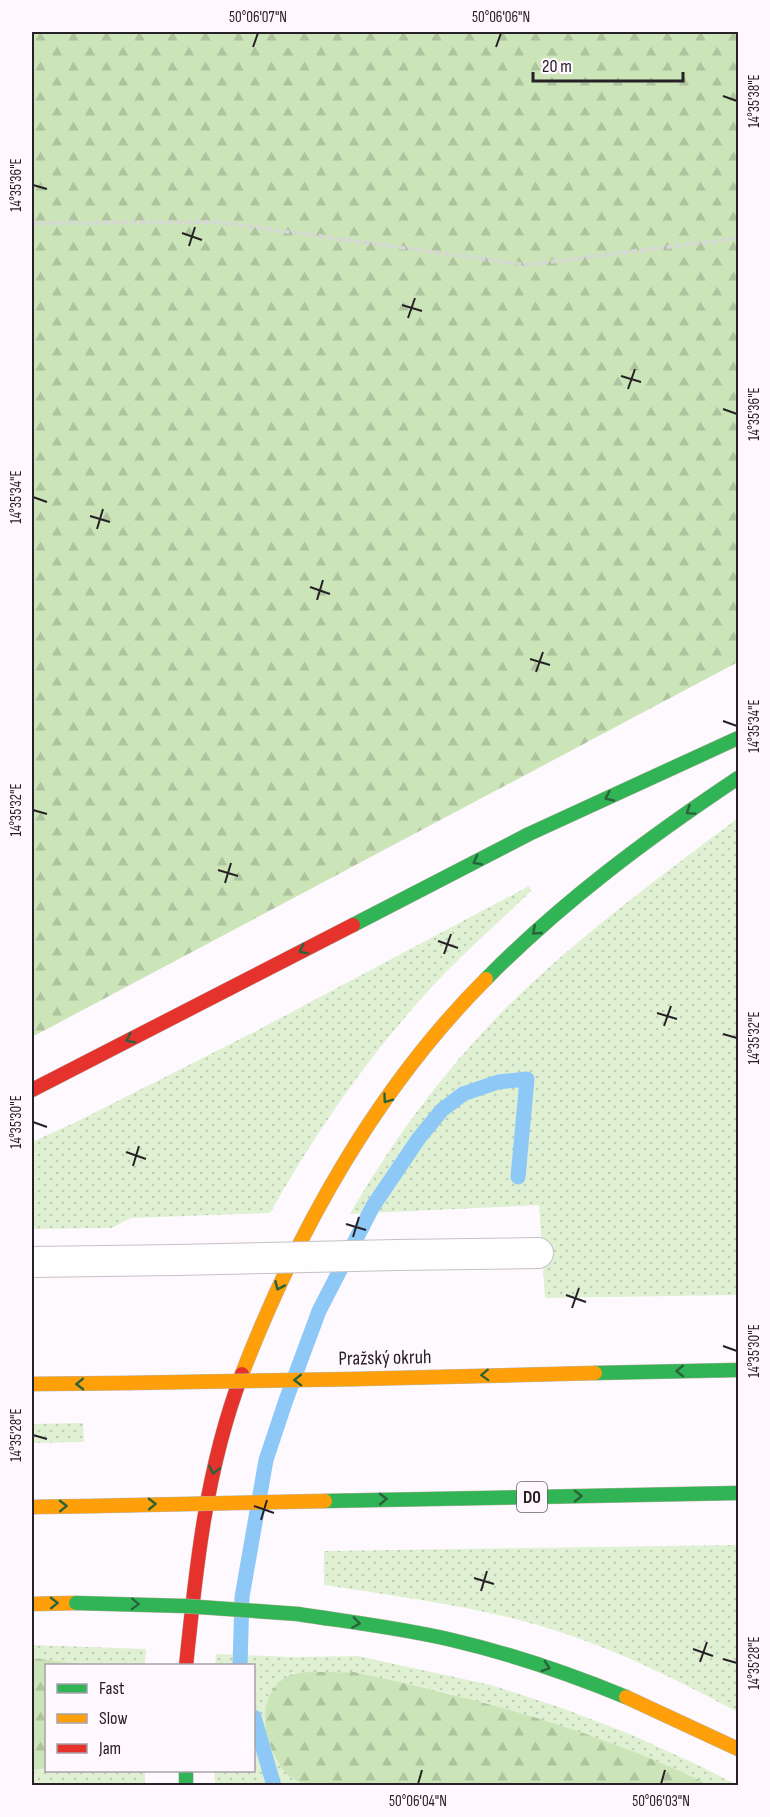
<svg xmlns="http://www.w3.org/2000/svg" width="770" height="1817" viewBox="0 0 770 1817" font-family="'Sofia Sans Condensed',sans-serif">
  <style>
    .grass { fill: url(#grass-dots) }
    .forest { fill: url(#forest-firs) }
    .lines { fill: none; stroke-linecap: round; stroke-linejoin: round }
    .stream { stroke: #8dc8f7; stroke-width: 15 }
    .lane-casing { stroke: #c5c1c5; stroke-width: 32 }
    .fast-casing { stroke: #bab3a2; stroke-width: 15 }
    .slow-casing { stroke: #bab3a2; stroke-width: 15 }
    .jam-casing { stroke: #bab3a2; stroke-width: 15 }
    .path { stroke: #d7d6d7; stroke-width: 4; stroke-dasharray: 6 3; stroke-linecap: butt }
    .lane { stroke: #fffeff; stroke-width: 30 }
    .fast { stroke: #30b455; stroke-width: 14 }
    .slow { stroke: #ff9f0a; stroke-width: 14 }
    .jam { stroke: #e5322d; stroke-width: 14 }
    .lane-bridge-casing { stroke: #c5c1c5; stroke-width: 32; stroke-linecap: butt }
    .fast-bridge-casing { stroke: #bab3a2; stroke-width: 15; stroke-linecap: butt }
    .slow-bridge-casing { stroke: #bab3a2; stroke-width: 15; stroke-linecap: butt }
    .lane-bridge { stroke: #fffeff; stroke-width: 30 }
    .fast-bridge { stroke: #30b455; stroke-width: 14 }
    .slow-bridge { stroke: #ff9f0a; stroke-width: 14 }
    .oneway { stroke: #2a633b }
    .ticks { fill: none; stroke: #262126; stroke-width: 2 }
    .labels { text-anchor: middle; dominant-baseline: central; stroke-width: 4.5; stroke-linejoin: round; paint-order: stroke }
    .shield { fill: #fff8ff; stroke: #676267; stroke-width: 1.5 }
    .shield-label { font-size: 18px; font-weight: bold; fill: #262126 }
    .street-label { font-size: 20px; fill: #262126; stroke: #fff8ff }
    .neatline { fill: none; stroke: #262126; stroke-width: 2 }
    .ticks-label { font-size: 15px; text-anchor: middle; fill: #262126 }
  </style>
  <defs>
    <pattern id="grass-dots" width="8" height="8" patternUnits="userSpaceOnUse" patternTransform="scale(1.5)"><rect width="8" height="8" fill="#e0f1d3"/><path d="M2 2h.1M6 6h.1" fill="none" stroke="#c0ceb5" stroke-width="1.8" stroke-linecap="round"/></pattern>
    <pattern id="forest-firs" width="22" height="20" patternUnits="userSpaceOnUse" patternTransform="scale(1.5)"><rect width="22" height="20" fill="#cce5b8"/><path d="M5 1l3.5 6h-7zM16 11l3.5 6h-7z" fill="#afc49e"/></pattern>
  </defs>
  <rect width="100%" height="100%" fill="#fef9fe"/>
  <!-- grass -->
  <g class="grass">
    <path d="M738,818V1295L545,1298L539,1205L350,1214C392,1141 444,1071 503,1011C575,939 657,879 738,818Z"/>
    <path d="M529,886L531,891C503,918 473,945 445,973C376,1045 319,1126 270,1213L131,1218L111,1228L32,1229V1142L76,1122L256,1031Z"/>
    <path d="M83,1423L84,1442L32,1443V1424Z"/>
    <path d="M738,1545V1712C673,1678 606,1644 534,1624C466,1605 395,1596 324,1585V1551Z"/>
    <path d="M32,1645L146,1649L145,1665H90L32,1658Z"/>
    <path d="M216,1654L293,1657L358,1656L491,1685L562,1708L632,1735L700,1766L737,1785H709L449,1693L354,1672L292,1673L290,1777L309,1785H215L214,1771L254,1770V1666L215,1665Z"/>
    <path d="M32,1770L145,1771V1785H32Z"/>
  </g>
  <!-- forest -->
  <g class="forest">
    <path d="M32,32H738V662L32,1037Z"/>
    <path d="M32,1658L90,1665L46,1666V1769L32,1770Z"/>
    <path d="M354,1672C476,1698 597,1730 709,1785L309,1786C302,1783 293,1780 288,1775C264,1750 251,1694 290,1675C300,1670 341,1673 354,1672Z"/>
  </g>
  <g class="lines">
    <!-- stream -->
    <g class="stream">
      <path d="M240,1666L242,1597L266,1460L286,1400L319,1311L373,1206L419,1138L442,1110L463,1094L498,1082L527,1079L518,1177"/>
      <path d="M254,1717L274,1786"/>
    </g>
    <defs>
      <g id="lane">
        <path d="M396,1255L538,1253"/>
        <path d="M32,1262L176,1260"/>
      </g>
      <g id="fast">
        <path d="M353,925L529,834L738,738"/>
        <path d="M486,979C562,902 648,838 738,778"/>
        <path d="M595,1373L738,1370"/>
        <path d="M325,1501L738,1493"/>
        <path d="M298,1614C349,1622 401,1628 452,1640C512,1654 570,1674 626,1697"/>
        <path d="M186,1770V1786"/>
      </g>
      <g id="slow">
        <path d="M242,1374C297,1231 377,1088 486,979"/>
        <path d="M356,1379L595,1373"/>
        <path d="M32,1384L128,1383"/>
        <path d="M32,1507L94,1506"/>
        <path d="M32,1604L76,1603"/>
        <path d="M626,1697L738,1749"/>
      </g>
      <g id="jam">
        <path d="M32,1090L353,925"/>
        <path d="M186,1666C196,1567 206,1469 242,1374"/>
      </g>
    </defs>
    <!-- lane casing -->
    <use href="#lane" class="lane-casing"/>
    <!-- fast casing -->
    <use href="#fast" class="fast-casing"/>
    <!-- slow casing -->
    <use href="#slow" class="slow-casing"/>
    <!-- jam casing -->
    <use href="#jam" class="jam-casing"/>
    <!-- path -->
    <path class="path" d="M32,223L218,222L526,265L738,238"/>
    <!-- lane -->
    <use href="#lane" class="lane"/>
    <!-- fast -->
    <use href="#fast" class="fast"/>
    <!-- slow -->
    <use href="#slow" class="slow"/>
    <!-- jam -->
    <use href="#jam" class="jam"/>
    <defs>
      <path id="lane-bridge" d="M176,1260L396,1255"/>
      <path id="fast-bridge" d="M76,1603L185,1606L298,1614"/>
      <g id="slow-bridge">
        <path d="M128,1383L356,1379"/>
        <path d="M94,1506L325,1501"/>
      </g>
    </defs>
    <!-- lane-bridge casing -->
    <use href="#lane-bridge" class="lane-bridge-casing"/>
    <!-- fast-bridge casing -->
    <use href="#fast-bridge" class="fast-bridge-casing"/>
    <!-- slow-bridge casing -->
    <use href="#slow-bridge" class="slow-bridge-casing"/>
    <!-- lane-bridge -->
    <use href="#lane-bridge" class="lane-bridge"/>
    <!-- fast-bridge -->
    <use href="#fast-bridge" class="fast-bridge"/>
    <!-- slow-bridge -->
    <use href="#slow-bridge" class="slow-bridge"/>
  </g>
  <!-- one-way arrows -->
  <defs><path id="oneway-chevron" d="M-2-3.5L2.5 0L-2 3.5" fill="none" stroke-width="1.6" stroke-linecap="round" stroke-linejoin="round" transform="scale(1.5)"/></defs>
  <g class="oneway">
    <use href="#oneway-chevron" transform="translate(609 797) rotate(155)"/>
    <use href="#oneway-chevron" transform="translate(690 811) rotate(146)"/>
    <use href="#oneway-chevron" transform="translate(477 861) rotate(153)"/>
    <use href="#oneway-chevron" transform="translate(536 931) rotate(139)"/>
    <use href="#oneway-chevron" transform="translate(303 950) rotate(153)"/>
    <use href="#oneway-chevron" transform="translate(130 1039) rotate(153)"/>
    <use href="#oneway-chevron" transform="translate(387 1099) rotate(126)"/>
    <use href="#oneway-chevron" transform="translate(279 1286) rotate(114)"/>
    <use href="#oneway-chevron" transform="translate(680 1371) rotate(179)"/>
    <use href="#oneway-chevron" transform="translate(485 1375) rotate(178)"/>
    <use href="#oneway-chevron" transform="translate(298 1380) rotate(179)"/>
    <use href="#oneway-chevron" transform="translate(80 1384) rotate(179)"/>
    <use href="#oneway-chevron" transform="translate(214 1470) rotate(103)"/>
    <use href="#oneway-chevron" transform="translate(578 1496) rotate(-1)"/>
    <use href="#oneway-chevron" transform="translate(383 1499) rotate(-1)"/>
    <use href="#oneway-chevron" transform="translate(152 1504) rotate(-1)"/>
    <use href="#oneway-chevron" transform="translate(63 1506) rotate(-1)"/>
    <use href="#oneway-chevron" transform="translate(54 1603) rotate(-1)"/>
    <use href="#oneway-chevron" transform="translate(135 1604) rotate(2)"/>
    <use href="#oneway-chevron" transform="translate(356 1623) rotate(8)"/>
    <use href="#oneway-chevron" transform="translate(546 1667) rotate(18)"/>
  </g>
  <!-- ticks -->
  <path class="ticks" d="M253,47L258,33M496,47L501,33M723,96L737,101M33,185L47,189M182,233L202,240M189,246L195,227M402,305L422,311M408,318L415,298M621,376L641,382M628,389L635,369M723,409L737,414M33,497L47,502M90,516L110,522M97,529L103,509M310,587L330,594M317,600L323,580M530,659L550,665M536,672L543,652M723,721L737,726M33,810L47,814M218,870L238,876M225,883L231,863M438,941L458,948M444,954L451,934M657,1013L677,1019M664,1026L671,1006M723,1034L737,1038M33,1122L47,1127M126,1152L146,1159M133,1166L139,1146M346,1224L366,1230M353,1237L359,1217M566,1295L586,1302M572,1308L579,1288M723,1346L737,1351M33,1435L47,1439M254,1506L274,1513M261,1520L267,1500M474,1578L494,1584M481,1591L487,1571M693,1649L713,1656M723,1659L737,1663M700,1662L707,1642M418,1784L422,1770M661,1784L665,1770"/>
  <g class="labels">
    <!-- shield labels -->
    <rect class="shield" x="517" y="1482" width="30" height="30" rx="4.5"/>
    <g class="shield-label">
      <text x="532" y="1497">D0</text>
    </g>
    <!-- street labels -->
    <g class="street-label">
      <text transform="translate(385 1358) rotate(-1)">Pražský okruh</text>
    </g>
  </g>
  <!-- border -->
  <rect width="770" height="1817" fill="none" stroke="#fff8ff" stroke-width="66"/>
  <!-- legend -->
  <rect x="45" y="1664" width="210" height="108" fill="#fff8ff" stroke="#a8a2a8" stroke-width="1.5"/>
  <rect x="57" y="1684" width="30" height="9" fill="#30b455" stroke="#a8a2a8" stroke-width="1.5"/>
  <text x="99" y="1694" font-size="18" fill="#262126">Fast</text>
  <rect x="57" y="1714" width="30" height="9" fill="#ff9f0a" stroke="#a8a2a8" stroke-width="1.5"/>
  <text x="99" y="1724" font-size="18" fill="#262126">Slow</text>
  <rect x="57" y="1744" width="30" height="9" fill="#e5322d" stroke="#a8a2a8" stroke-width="1.5"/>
  <text x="99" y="1754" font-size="18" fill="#262126">Jam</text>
  <!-- scale -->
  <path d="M533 72v9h150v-9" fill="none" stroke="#262126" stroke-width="3"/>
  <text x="542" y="72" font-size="18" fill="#262126" stroke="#fff8ff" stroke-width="4.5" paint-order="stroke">20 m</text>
  <rect x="33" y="33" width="704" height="1751" class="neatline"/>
  <g class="ticks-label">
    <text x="258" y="22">50°06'07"N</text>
    <text x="501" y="22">50°06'06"N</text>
    <text transform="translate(754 101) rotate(-90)" y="5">14°35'38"E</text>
    <text transform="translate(16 185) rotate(-90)" y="5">14°35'36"E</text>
    <text transform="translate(754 414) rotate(-90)" y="5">14°35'36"E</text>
    <text transform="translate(16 497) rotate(-90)" y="5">14°35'34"E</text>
    <text transform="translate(754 726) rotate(-90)" y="5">14°35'34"E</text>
    <text transform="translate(16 810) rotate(-90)" y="5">14°35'32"E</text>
    <text transform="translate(754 1038) rotate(-90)" y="5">14°35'32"E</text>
    <text transform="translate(16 1122) rotate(-90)" y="5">14°35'30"E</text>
    <text transform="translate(754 1351) rotate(-90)" y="5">14°35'30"E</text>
    <text transform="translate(16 1435) rotate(-90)" y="5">14°35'28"E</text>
    <text transform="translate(754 1663) rotate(-90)" y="5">14°35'28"E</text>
    <text x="418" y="1806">50°06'04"N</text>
    <text x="661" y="1806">50°06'03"N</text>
  </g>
</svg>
